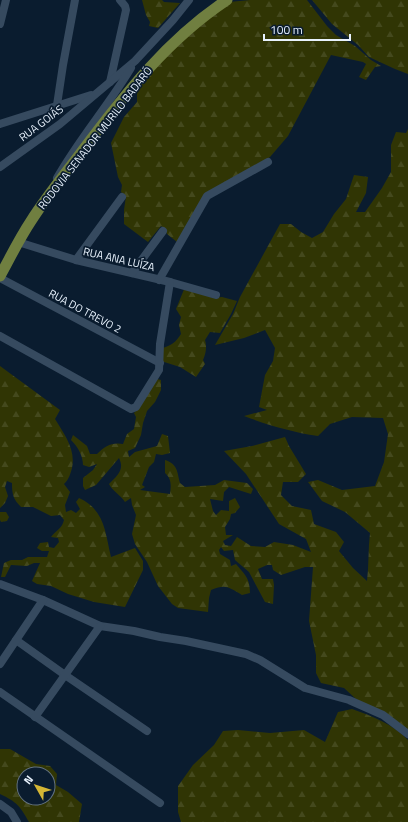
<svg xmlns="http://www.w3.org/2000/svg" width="408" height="822" viewBox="0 0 408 822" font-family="'Titillium Web',sans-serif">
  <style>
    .forest { fill: url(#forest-firs); fill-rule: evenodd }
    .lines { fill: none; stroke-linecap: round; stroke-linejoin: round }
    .minor { stroke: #364a5f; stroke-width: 8 }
    .major { stroke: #707f40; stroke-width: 11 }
    .labels { text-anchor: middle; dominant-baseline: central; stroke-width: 3.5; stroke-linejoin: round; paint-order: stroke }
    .street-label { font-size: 11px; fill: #e8f2fd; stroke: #0a1c2f }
  </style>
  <defs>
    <pattern id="forest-firs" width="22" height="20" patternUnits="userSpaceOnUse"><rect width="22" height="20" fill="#303504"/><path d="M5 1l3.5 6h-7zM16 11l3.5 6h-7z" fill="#44491d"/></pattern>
  </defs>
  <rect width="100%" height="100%" fill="#0a1c2f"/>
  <!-- forest -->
  <g class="forest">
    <path d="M142,0H162L164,2L180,3L158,28L149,26L150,22L146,15Z"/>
    <path d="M250,0H307L327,26L336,35L355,46L371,60L381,66L375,67L366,80L359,77L366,64L363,62L331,55L288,136L270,157L220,185L177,242L167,234L164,228L161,226L148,242L124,224V210L126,196L121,192L122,185L118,177L111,143L124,117L137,102V86L186,37L229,2Z"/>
    <path d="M312,0H408V74L395,69L369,57L358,45L332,24Z"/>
    <path d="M408,129V730L356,699L344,688L321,683L316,673V655L309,621L313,567H305L281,575L273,570L272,565H267L258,569L262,579H273L274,585L273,604L265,602L249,572L235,560L233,550L224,551L221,547L219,550L220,554L230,560L231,566L236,564C245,575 250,578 250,593L242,595C228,587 226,584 211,590L209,598L208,612L178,608L172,604L158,586L147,562L135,544L132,534L136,515L132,505L131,498L125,502C120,494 113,492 109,484C117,476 125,470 119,458L96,485L85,490L83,486V478L93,470L97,464L89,467L83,465C83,456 78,447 71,440L73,435L87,446L90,454H97C105,446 112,442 123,444L127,434L134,429L136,417L134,413L140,406L157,379L161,380V390L155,402L147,411L143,423L141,435L135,448L128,451L129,457L135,452L157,446L162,434L168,436L170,453L162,455L156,454L154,462L149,467L142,485L145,487L140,490L170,494C171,486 172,479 165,473V460C178,464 177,472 180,483L185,487L215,485L224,480L247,483L253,489L251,494L229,487L224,492L223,501L210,499L213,511L216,515L221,510L229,511V501L235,498L240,507L235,513L231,514L230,519L225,527L226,535H233L223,541L225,545L231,546L237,537L251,546L265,547L274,542L293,545L311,552L306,539L279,524L246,474L224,451L252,446L285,437L289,446L306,474L298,482H283L281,495L292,506L311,510L314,524L336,532L344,542L339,551L353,568L367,581C369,565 368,549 370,533L345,512L322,501L308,482L318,480L342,490L375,486L384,462L388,434L383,418L352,417L330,424L318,436C292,432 268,425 244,416L267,410L259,407L265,375L273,361L275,348L265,330L244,338L215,345L233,314L240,297L280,224H291L301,232L312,238L323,232L334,214L346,199L354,175L368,177L366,193L356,212H365L382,188L391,172V145L396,132L406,133Z"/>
    <path d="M185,287L206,293L212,298L222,297L237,301L231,314L220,333L210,332L205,340C207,347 206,353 203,360L205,364L196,377L180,367L161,361L162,348C171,346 176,342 181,334L179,325L181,317L176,309Z"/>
    <path d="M0,366L60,410L55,419C64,434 76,449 72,468C70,475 69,479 64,484L70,492L65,505L66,512L71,510L76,513L80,509L76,502L79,498C105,510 105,532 111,557L135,548L143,561V570L125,607L94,602L68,594L51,586L37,584L32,581L40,563H34L27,566L11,565L5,577H1L4,563L11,560H22L28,557H47L49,551H42L37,548L40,543L48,542L49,547L54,548L59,542L58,538L51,537C56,530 62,529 64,520L60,515L51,516L33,507H21C13,499 12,494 12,483L7,481L5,487L8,496L5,503L0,508Z"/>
    <path d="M0,512H6L9,517L7,521L1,522L0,520Z"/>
    <path d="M352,709C372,716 393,724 408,740V822H181L178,812V786L193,765L214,745L223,731L238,730L270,733L304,730L325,742L338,712Z"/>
    <path d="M0,749H10L36,764L50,766L57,774L56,785L68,792L82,804L79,822H29C20,806 17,802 0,794ZM24,774H48V798H24Z"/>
  </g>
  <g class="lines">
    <!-- minor -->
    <g class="minor">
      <path d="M0,24L6,0"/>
      <path d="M110,82L126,10L125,6L120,0"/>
      <path d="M57,105L63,65L75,0"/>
      <path d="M0,124L91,95"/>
      <path d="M0,167L60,124L135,61L173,20L189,0"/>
      <path d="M57,178C79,139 108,106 131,68"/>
      <path d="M18,242L76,260L170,282L216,295"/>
      <path d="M76,260L122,197"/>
      <path d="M132,273L163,231"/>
      <path d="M0,278L160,363"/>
      <path d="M159,280L207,196L268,162"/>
      <path d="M0,336L131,409L136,407L159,370L160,344L170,282"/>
      <path d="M0,584L43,600L100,626L134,631L160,637L186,641L246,654L260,660L305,688L349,700L383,715L408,734"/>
      <path d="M16,640L65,675L147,731"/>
      <path d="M0,664L43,600"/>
      <path d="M0,692L160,803"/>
      <path d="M35,717L100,626"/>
      <path d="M0,804L11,812L17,822"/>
    </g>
    <!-- major -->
    <path class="major" d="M0,276C10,258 19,239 31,221C47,196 66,173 83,150C125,94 168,39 227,0"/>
  </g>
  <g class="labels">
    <!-- street labels -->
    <g class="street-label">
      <text transform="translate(41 123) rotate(-37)">RUA GOIÁS</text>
      <text transform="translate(95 138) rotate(-52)">RODOVIA SENADOR MURILO BADARÓ</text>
      <text transform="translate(119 259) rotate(13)">RUA ANA LUÍZA</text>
      <text transform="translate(85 311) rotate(28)">RUA DO TREVO 2</text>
    </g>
  </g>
  <!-- north arrow -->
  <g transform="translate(36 786) rotate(309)"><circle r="19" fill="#0a1c2f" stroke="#637281"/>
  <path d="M0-3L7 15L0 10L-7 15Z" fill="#d4b635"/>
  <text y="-6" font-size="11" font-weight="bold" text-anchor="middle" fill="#e8f2fd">N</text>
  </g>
  <!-- scale -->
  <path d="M264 34v6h86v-6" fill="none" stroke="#e8f2fd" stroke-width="2"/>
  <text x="270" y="34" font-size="12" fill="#e8f2fd" stroke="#0a1c2f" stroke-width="3" paint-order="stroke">100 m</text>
</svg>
